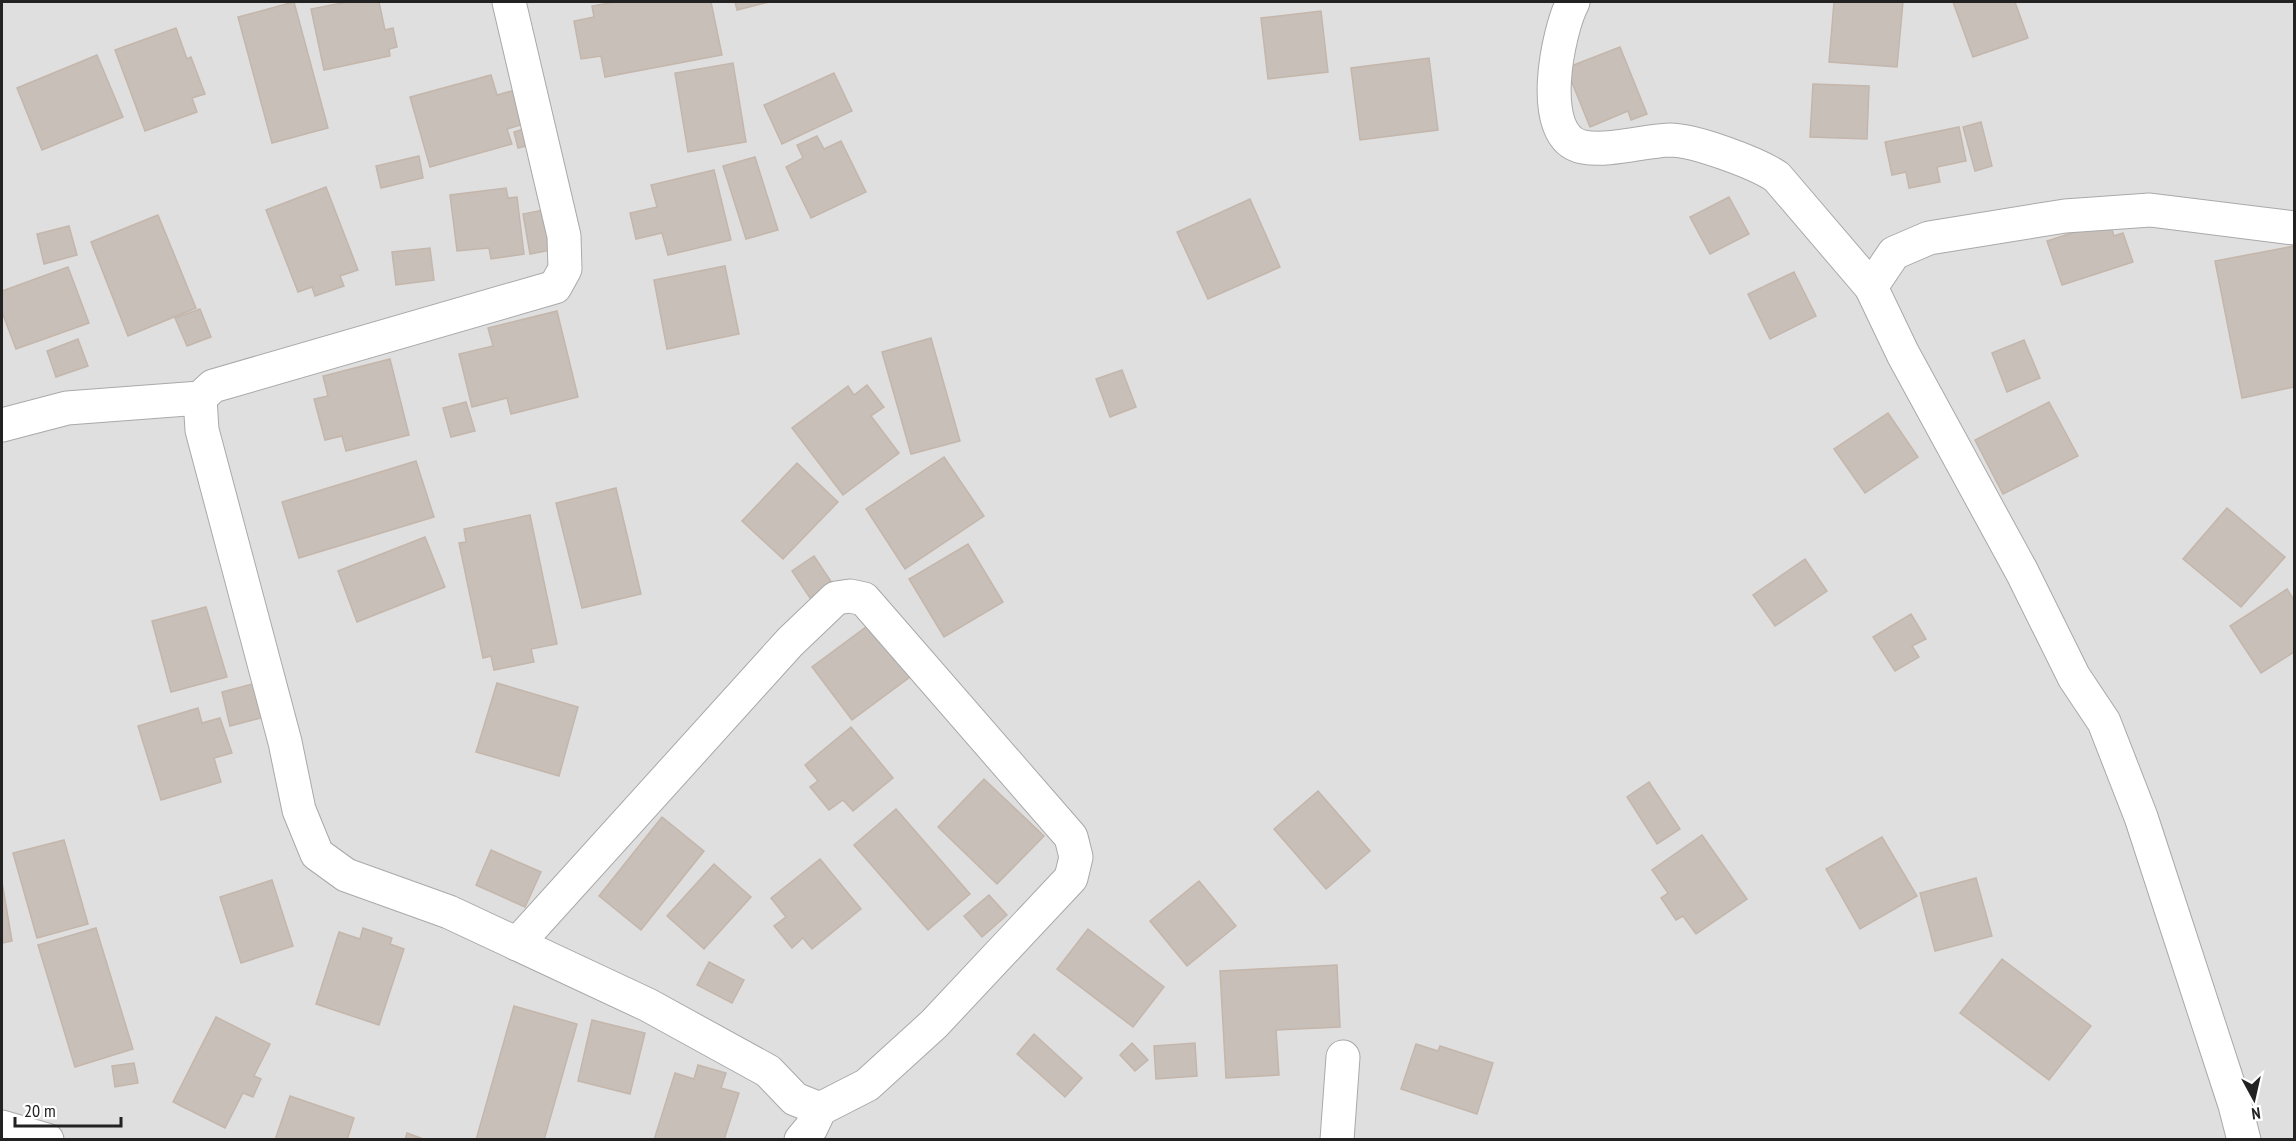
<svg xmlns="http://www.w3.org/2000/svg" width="2296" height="1141" viewBox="0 0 2296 1141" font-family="'PT Sans Narrow',sans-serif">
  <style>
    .residential { fill: #e0dfdf }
    .building { fill: #c7bfb8; stroke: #c4b6ab; stroke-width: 1.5 }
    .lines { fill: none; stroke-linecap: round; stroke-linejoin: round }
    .street-casing { stroke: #a9a9a9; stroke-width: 35 }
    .street { stroke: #fff; stroke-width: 33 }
  </style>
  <rect width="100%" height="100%" fill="#f2efe9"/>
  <!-- residential -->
  <rect class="residential" x="2" y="2" width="2292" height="1137"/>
  <!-- building -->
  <g class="building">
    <path d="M294,2L328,128L272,143L238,17Z"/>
    <path d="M347,2H379L385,30L393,28L397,47L389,49L390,56L324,70L311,9Z"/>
    <path d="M615,2H711L722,55L605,77L601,56L581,59L574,21L594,17L592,6Z"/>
    <path d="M735,2H769L737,10Z"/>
    <path d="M1834,2H1903L1897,67L1829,62Z"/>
    <path d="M1953,2H2015L2028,38L1973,57Z"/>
    <path d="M1321,11L1328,72L1268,79L1261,18Z"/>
    <path d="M176,28L187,59L191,57L205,94L192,98L197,112L145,131L115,50Z"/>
    <path d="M1620,47L1647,114L1631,120L1628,111L1590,127L1566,68Z"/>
    <path d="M97,55L123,117L42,150L17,88Z"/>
    <path d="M1429,58L1438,130L1360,140L1351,68Z"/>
    <path d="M733,63L746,142L688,152L675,73Z"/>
    <path d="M834,73L852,111L782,144L764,105Z"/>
    <path d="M491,75L497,95L515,90L524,124L507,129L512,144L430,167L410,97Z"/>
    <path d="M1813,84L1869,86L1867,139L1810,137Z"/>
    <path d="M1981,122L1992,166L1975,171L1963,127Z"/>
    <path d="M530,127L534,144L518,148L514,132Z"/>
    <path d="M1959,127L1966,161L1937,167L1940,182L1909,188L1906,172L1892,175L1885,142Z"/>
    <path d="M817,136L824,149L841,141L866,192L811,218L786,167L803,158L797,145Z"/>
    <path d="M419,156L423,178L381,188L376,166Z"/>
    <path d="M755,157L778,230L746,239L723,166Z"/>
    <path d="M714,170L731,240L668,255L662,233L636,239L630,213L657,207L651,185Z"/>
    <path d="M326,187L358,270L340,276L344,286L315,296L312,287L298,292L266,210Z"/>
    <path d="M506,188L508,198L517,197L524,254L491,259L489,248L457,251L450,195Z"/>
    <path d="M1729,197L1749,234L1710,254L1690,217Z"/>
    <path d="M1250,199L1280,267L1208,299L1177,232Z"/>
    <path d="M549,209L556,249L530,254L523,214Z"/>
    <path d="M158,215L196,308L128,336L91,242Z"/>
    <path d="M2109,221L2114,236L2123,233L2133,262L2062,285L2047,241Z"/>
    <path d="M69,226L77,255L44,264L37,234Z"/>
    <path d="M2294,246V387L2242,398L2215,261Z"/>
    <path d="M430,248L434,280L396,285L392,252Z"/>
    <path d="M725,266L739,334L667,349L654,280Z"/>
    <path d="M68,267L89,323L16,349L2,312V291Z"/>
    <path d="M1794,272L1816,316L1770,339L1748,294Z"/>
    <path d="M200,309L211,337L187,346L175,318Z"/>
    <path d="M557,311L578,397L511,414L507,398L472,407L459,354L493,346L488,328Z"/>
    <path d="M931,338L960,441L911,454L882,352Z"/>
    <path d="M78,339L88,366L56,377L47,351Z"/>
    <path d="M2024,340L2040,378L2007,392L1992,353Z"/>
    <path d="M390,359L409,435L346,451L342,436L325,440L314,399L328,396L323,376Z"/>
    <path d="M1122,370L1136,407L1110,417L1096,379Z"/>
    <path d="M867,385L884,407L871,416L899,453L843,495L792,428L848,386L854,395Z"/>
    <path d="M466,402L475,431L451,437L443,408Z"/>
    <path d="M2049,402L2078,456L2003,494L1975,440Z"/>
    <path d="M1888,413L1918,457L1865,493L1834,449Z"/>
    <path d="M944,457L984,516L905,569L866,509Z"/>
    <path d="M416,461L434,517L299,558L282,502Z"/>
    <path d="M797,463L838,502L783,559L742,521Z"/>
    <path d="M616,488L641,594L582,608L556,503Z"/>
    <path d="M2227,508L2285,557L2241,607L2183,559Z"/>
    <path d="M530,515L557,644L531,649L534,662L494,670L491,656L483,658L459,543L466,542L464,529Z"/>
    <path d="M425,537L445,587L357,622L338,571Z"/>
    <path d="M968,544L1003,602L944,637L909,579Z"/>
    <path d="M814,556L832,583L810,598L792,571Z"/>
    <path d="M1805,559L1827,591L1775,626L1753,595Z"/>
    <path d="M2287,589L2294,600V652L2261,673L2230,626Z"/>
    <path d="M206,607L227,677L171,692L152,621Z"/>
    <path d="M1911,614L1926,639L1912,646L1919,657L1895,671L1873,637Z"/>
    <path d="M874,621L914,674L852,720L812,667Z"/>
    <path d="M256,683L265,717L230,726L222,692Z"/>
    <path d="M497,683L578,707L559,776L476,752Z"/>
    <path d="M198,708L202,723L220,718L232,753L214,758L221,782L161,800L138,726Z"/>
    <path d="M851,727L893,778L853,811L843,800L829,810L810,787L818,781L805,765Z"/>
    <path d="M984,779L1044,836L997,884L938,827Z"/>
    <path d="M1649,782L1680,829L1657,844L1627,797Z"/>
    <path d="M1318,791L1370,851L1326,889L1274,829Z"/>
    <path d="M896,809L970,894L928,930L854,845Z"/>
    <path d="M662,817L704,851L641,930L599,896Z"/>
    <path d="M1702,835L1747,899L1696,934L1683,916L1676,920L1661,898L1668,893L1652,870Z"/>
    <path d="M1882,837L1917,896L1860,929L1826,869Z"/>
    <path d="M64,840L88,924L37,938L13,853Z"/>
    <path d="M491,850L541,872L525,907L476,885Z"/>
    <path d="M820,859L861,909L812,949L803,938L792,948L774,926L786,917L771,898Z"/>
    <path d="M714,864L751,897L704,949L667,916Z"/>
    <path d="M1976,878L1992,936L1935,951L1920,893Z"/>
    <path d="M272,880L293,946L241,963L220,897Z"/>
    <path d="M1199,881L1236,926L1187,966L1150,921Z"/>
    <path d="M2,882L12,941L2,943Z"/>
    <path d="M989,895L1007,915L982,937L964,916Z"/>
    <path d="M96,928L133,1049L75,1067L38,945Z"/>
    <path d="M363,928L392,938L390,944L404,949L379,1025L316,1004L339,932L360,939Z"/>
    <path d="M1088,929L1164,987L1133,1027L1057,969Z"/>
    <path d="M2002,959L2091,1026L2049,1080L1960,1013Z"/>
    <path d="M709,962L744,980L732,1003L697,985Z"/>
    <path d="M1337,965L1340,1027L1276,1030L1279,1075L1226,1078L1220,971Z"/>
    <path d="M514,1006L577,1024L544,1140H476Z"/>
    <path d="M216,1017L270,1044L254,1076L261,1079L253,1097L243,1093L225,1128L173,1102Z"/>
    <path d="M592,1020L645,1033L630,1094L578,1081Z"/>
    <path d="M1034,1034L1082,1078L1065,1097L1017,1054Z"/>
    <path d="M1132,1043L1148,1060L1135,1071L1120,1055Z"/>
    <path d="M1195,1043L1197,1076L1156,1079L1154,1046Z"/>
    <path d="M1416,1044L1438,1051L1440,1046L1493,1063L1477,1114L1401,1089Z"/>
    <path d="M134,1063L138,1083L115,1087L112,1066Z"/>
    <path d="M698,1065L726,1073L721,1088L739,1093L724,1140H654L675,1073L694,1079Z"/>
    <path d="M290,1096L354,1118L347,1140H275Z"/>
    <path d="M407,1133L426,1140H405Z"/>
  </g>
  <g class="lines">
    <defs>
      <g id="street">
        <path d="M1573,2C1558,30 1535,138 1583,147C1610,152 1642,141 1670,140C1694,140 1757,163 1777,177L1871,287L1903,354L2022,572L2074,677L2104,722L2141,817L2235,1105L2244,1140"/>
        <path d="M1871,287L1894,253L1929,238L2065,216L2150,210L2294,228"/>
        <path d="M200,398L202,430L285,742L299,810L317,854L346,875L449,912L648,1005L768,1071L795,1099L820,1109"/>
        <path d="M2,425L67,408L200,398L213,386L555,287L565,269L564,236L509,2"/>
        <path d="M517,944L790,642L836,598L850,596L864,599L1071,837L1076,857L1071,878L934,1024L867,1085L820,1109L811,1128L801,1140"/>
        <path d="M2,1127L47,1140"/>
        <path d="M1337,1140L1343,1057"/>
      </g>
    </defs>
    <!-- street casing -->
    <use href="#street" class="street-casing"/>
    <!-- street -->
    <use href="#street" class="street"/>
  </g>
  <!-- border -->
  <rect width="2296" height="1141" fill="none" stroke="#222222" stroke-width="6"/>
  <!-- north arrow -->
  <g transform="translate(2254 1099) rotate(172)" stroke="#ffffff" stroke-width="4.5" paint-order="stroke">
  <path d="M0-4.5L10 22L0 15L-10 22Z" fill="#222222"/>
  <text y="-9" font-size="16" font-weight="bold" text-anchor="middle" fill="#222222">N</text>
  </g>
  <!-- scale -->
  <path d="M15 1117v9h106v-9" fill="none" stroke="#222222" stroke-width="3"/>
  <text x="24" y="1117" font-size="18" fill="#222222" stroke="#ffffff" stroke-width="4.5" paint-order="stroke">20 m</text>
</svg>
